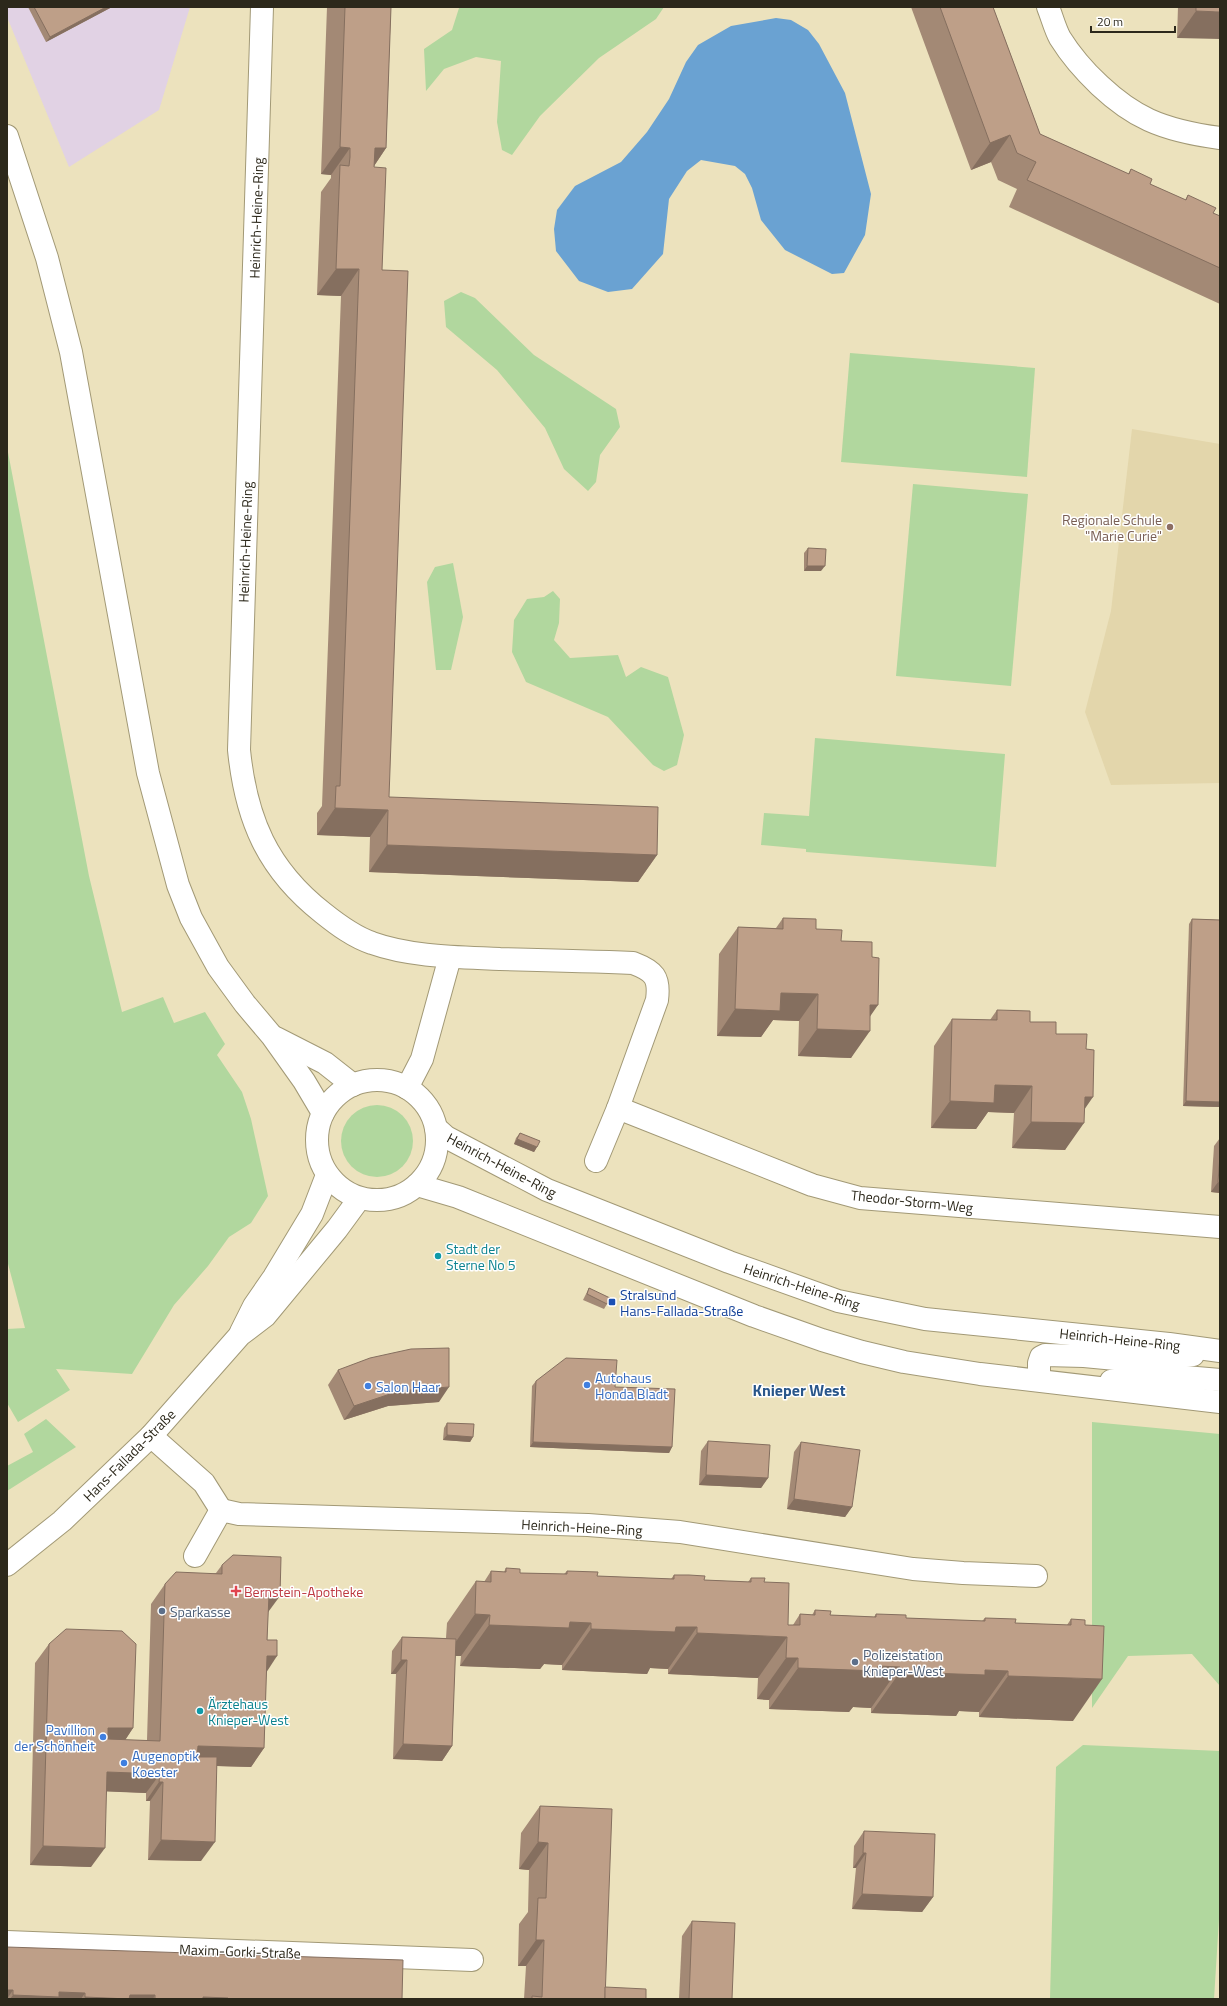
<svg xmlns="http://www.w3.org/2000/svg" width="1227" height="2006" viewBox="0 0 1227 2006" font-family="'Titillium Web',sans-serif">
  <style>
    .commercial { fill: #e1d2e4 }
    .built { fill: #e3d6ab }
    .green { fill: #b1d79e }
    .water { fill: #6aa2d2 }
    .lines { fill: none; stroke-linecap: round; stroke-linejoin: round }
    .street-casing { stroke: #a29976; stroke-width: 24 }
    .secondary-casing { stroke: #a29976; stroke-width: 24 }
    .street { stroke: #fff; stroke-width: 22 }
    .secondary { stroke: #fff; stroke-width: 22 }
    .wall { fill: #a38975 }
    .shaded-wall { fill: #856f5f }
    .building { fill: #be9f88; stroke: #856f5f }
    .education-dot { fill: #8d6e63; stroke: #fff; stroke-width: 1.5 }
    .culture-dot { fill: #0f9aa8; stroke: #fff; stroke-width: 1.5 }
    .transit-dot { fill: #1a4fb4; stroke: #fff; stroke-width: 1.5 }
    .shop-dot { fill: #3f7fe0; stroke: #fff; stroke-width: 1.5 }
    .health-dot { fill: #e0444e; stroke: #fff; stroke-width: 1.5 }
    .service-dot { fill: #5c6f8a; stroke: #fff; stroke-width: 1.5 }
    .labels { text-anchor: middle; dominant-baseline: central; stroke-width: 3; stroke-linejoin: round; paint-order: stroke }
    .street-label { font-size: 14px; fill: #2c281b; stroke: #fff }
    .education-label { font-size: 14px; fill: #785e54; stroke: #fff; text-anchor: end }
    .culture-label { font-size: 14px; fill: #0d838f; stroke: #fff; text-anchor: start }
    .transit-label { font-size: 14px; fill: #164399; stroke: #fff; text-anchor: start }
    .shop-label { font-size: 14px; fill: #366cbe; stroke: #fff; text-anchor: start }
    .health-label { font-size: 14px; fill: #be3a42; stroke: #fff; text-anchor: start }
    .service-label { font-size: 14px; fill: #4e5e75; stroke: #fff; text-anchor: start }
    .quarter-label { font-size: 16px; font-weight: bold; fill: #29568a; stroke: #fff }
  </style>
  <rect width="100%" height="100%" fill="#ece2bd"/>
  <!-- commercial -->
  <path class="commercial" d="M7,7H190L159,110L69,167L7,17Z"/>
  <!-- built -->
  <path class="built" d="M1132,429L1220,444V783L1111,785L1085,712L1111,611Z"/>
  <!-- green -->
  <g class="green">
    <path d="M462,7H664L656,19L599,58L540,116L512,155L502,150L497,122L501,61L476,57L444,69L426,91L424,49L452,30L459,8Z"/>
    <path d="M461,292L475,298L534,355L616,409L620,427L600,455L596,482L588,491L564,469L545,428L497,370L446,327L444,301Z"/>
    <path d="M850,353L1035,368L1027,477L841,462Z"/>
    <path d="M7,447L89,876L122,1012L163,997L174,1023L205,1012L225,1044L217,1055L242,1092L251,1119L268,1196L251,1223L229,1237L208,1266L174,1305L132,1374L56,1369L70,1390L18,1422L7,1403V1329L25,1328L7,1260Z"/>
    <path d="M913,484L1028,494L1011,686L896,676Z"/>
    <path d="M453,563L463,617L451,670H436L427,582L435,567Z"/>
    <path d="M553,591L560,599L559,623L554,640L570,658L618,655L626,677L641,667L668,677L684,735L677,765L664,771L653,765L608,717L526,682L512,652L514,620L527,599L544,597Z"/>
    <path d="M815,738L1005,754L996,867L806,852V849L761,845L764,813L809,816Z"/>
    <circle cx="377" cy="1141" r="36"/>
    <path d="M46,1419L76,1447L7,1491V1466L33,1452L24,1434Z"/>
    <path d="M1092,1422L1220,1434V1686L1192,1654L1128,1656L1092,1708Z"/>
    <path d="M1083,1745L1220,1751V1903L1214,1999H1050L1056,1767Z"/>
  </g>
  <!-- water -->
  <path class="water" d="M776,18L791,20L808,30L819,44L845,93L871,194L865,235L844,273L832,274L785,250L761,220L752,188L745,174L735,166L701,160L687,171L669,199L663,254L632,289L608,292L579,281L556,251L554,229L557,210L575,186L621,162L647,132L669,99L686,62L698,45L731,26Z"/>
  <g class="lines">
    <defs>
      <g id="street">
        <path d="M262,7L239,750C246,819 267,869 323,913C338,925 354,937 372,943C411,957 459,957 500,959C545,960 589,961 633,963C654,971 660,977 657,1000L618,1108L596,1161"/>
        <path d="M1048,7C1052,17 1055,29 1060,38C1080,70 1116,105 1149,120C1171,130 1197,135 1220,138"/>
        <path d="M407,1088L422,1059L450,957"/>
        <path d="M618,1108L812,1185L860,1198L1220,1227"/>
        <path d="M241,1332L254,1306L274,1277L312,1214L327,1175"/>
        <path d="M151,1436L204,1483L221,1510"/>
        <path d="M195,1556L221,1510L239,1514L588,1525L680,1532L913,1569L963,1573L1036,1576"/>
        <path d="M7,1565L62,1521L151,1436L240,1335L265,1316L337,1229L359,1199"/>
        <path d="M7,1942L472,1960"/>
      </g>
      <g id="secondary">
        <path d="M7,136L47,258L71,352L148,773L178,885L191,918L218,967L245,1004L272,1036L304,1081L323,1113"/>
        <path d="M276,1038L325,1063L353,1085"/>
        <circle cx="377" cy="1140" r="60"/>
        <path d="M436,1128L446,1137L547,1190L729,1262L838,1301L925,1319L1169,1344L1220,1351"/>
        <path d="M417,1185L458,1197L754,1316L822,1340L862,1352L904,1362L980,1374L1220,1402"/>
        <path d="M1039,1380V1363L1041,1357L1045,1355L1084,1356L1137,1361L1193,1355"/>
        <path d="M1111,1381L1145,1376H1173L1220,1380"/>
      </g>
    </defs>
    <!-- street casing -->
    <use href="#street" class="street-casing"/>
    <!-- secondary casing -->
    <use href="#secondary" class="secondary-casing"/>
    <!-- street -->
    <use href="#street" class="street"/>
    <!-- secondary -->
    <use href="#secondary" class="secondary"/>
  </g>
  <!-- wall -->
  <g class="wall">
    <path d="M28,7H112L46,42Z"/>
    <path d="M327,7H391L386,148L374,166L382,270L389,797L657,855L638,882L369,872L370,837L317,835V813L322,806L341,296L317,295L321,192L331,178V175L321,174Z"/>
    <path d="M911,7H993L1040,134L1128,174L1131,169L1150,184L1185,200L1188,195L1213,213L1220,216V304L1009,207L1017,189L998,180L991,162L971,170Z"/>
    <path d="M1178,7H1220L1177,38Z"/>
    <path d="M808,548L821,571H804V553Z"/>
    <path d="M783,918L816,929L841,941L870,1017L851,1058L798,1056L799,1021L773,1020L761,1037L717,1036L719,954L738,927L776,928Z"/>
    <path d="M1192,919L1220,920V1107L1183,1106L1189,924Z"/>
    <path d="M997,1010L1030,1022L1056,1034L1084,1110L1065,1150L1012,1148L1014,1113L988,1112L976,1129L931,1128L934,1046L952,1019L990,1020Z"/>
    <path d="M520,1133L537,1147L534,1152L514,1144L516,1138Z"/>
    <path d="M1220,1138V1193L1211,1192L1214,1146Z"/>
    <path d="M589,1288L607,1304L604,1309L583,1300Z"/>
    <path d="M338,1370L439,1402L388,1406L344,1420L328,1385Z"/>
    <path d="M536,1381L615,1387L672,1447L669,1453L530,1447L532,1386Z"/>
    <path d="M447,1423L473,1437L470,1442L443,1440L444,1428Z"/>
    <path d="M708,1441L768,1478L761,1488L699,1485L701,1451Z"/>
    <path d="M801,1442L852,1507L845,1517L787,1509L794,1452Z"/>
    <path d="M222,1565L268,1612L264,1748L251,1767L217,1766L201,1861L148,1860L150,1801H146V1793L107,1791L91,1867L30,1865L35,1663L49,1644L133,1728L125,1740H147L151,1604L165,1584L216,1573Z"/>
    <path d="M506,1568L520,1573L564,1574L567,1571L597,1576L671,1579L674,1575L704,1580L748,1582L751,1578L764,1582L788,1625H793L800,1614L812,1615L815,1610L830,1615L874,1617L876,1614L906,1618L982,1621L985,1618L1015,1623L1067,1625L1071,1619L1073,1721L979,1717V1712L959,1711L956,1716L871,1713V1708L853,1707L849,1712L769,1709V1700L757,1699L758,1678L668,1674V1669L650,1668L647,1674L562,1670V1665L544,1664L540,1669L460,1666L461,1656H455L452,1746L442,1761L393,1759L396,1674H391L392,1651L402,1637L446,1638L447,1623L476,1581L484,1582L491,1571L504,1572Z"/>
    <path d="M540,1806L605,1987L646,1999H524L526,1966H518L519,1924L528,1912L529,1870L519,1869L521,1833Z"/>
    <path d="M864,1831L933,1897L922,1912L852,1909L856,1868H853L854,1846Z"/>
    <path d="M692,1921L732,1999H679L682,1936Z"/>
    <path d="M7,1947L402,1999H7Z"/>
  </g>
  <!-- shaded-wall -->
  <g class="shaded-wall">
    <path d="M106,7H112L46,42L50,37Z"/>
    <path d="M1196,11L1220,12V39L1177,38Z"/>
    <path d="M1010,135L991,162L971,170L990,143Z"/>
    <path d="M340,147L350,148L331,175L321,174Z"/>
    <path d="M375,148H386L368,175Z"/>
    <path d="M336,269H359L341,296L317,295Z"/>
    <path d="M807,566H825L821,571H804Z"/>
    <path d="M335,808L388,810L370,837L317,835Z"/>
    <path d="M387,845L657,855L638,882L369,872Z"/>
    <path d="M781,993L818,994L799,1021L773,1020L761,1037L717,1036L735,1009Z"/>
    <path d="M870,1005H878L860,1031H870L851,1058L798,1056L817,1029Z"/>
    <path d="M995,1085L1032,1086L1014,1113L988,1112L976,1129L931,1128L950,1101Z"/>
    <path d="M1085,1097H1093L1075,1123H1084L1065,1150L1012,1148L1031,1122Z"/>
    <path d="M1186,1101L1220,1102V1107L1183,1106Z"/>
    <path d="M517,1139L537,1147L534,1152L514,1144Z"/>
    <path d="M1218,1182L1220,1183V1193L1211,1192Z"/>
    <path d="M449,1387L439,1402L388,1406L344,1420L354,1406L399,1391Z"/>
    <path d="M447,1435L473,1437L470,1442L443,1440Z"/>
    <path d="M533,1442L672,1447L669,1453L530,1447Z"/>
    <path d="M706,1475L768,1478L761,1488L699,1485Z"/>
    <path d="M794,1499L852,1507L845,1517L787,1509Z"/>
    <path d="M269,1595L280,1596L266,1615Z"/>
    <path d="M475,1614L490,1615L461,1656H446Z"/>
    <path d="M570,1622L591,1623L562,1665L544,1664L540,1669L460,1666L489,1625Z"/>
    <path d="M676,1627H697L668,1669L650,1668L647,1674L562,1670L591,1629Z"/>
    <path d="M697,1633L787,1637L758,1678L668,1674Z"/>
    <path d="M267,1656H277L264,1676Z"/>
    <path d="M786,1658H798L769,1700L757,1699Z"/>
    <path d="M401,1660H407L396,1674H391Z"/>
    <path d="M878,1666L900,1667L871,1708L853,1707L849,1712L769,1709L798,1668Z"/>
    <path d="M985,1670L1008,1671L979,1712L959,1711L956,1716L871,1713L900,1672Z"/>
    <path d="M1008,1676L1102,1679L1073,1721L979,1717Z"/>
    <path d="M108,1728H133L120,1748L95,1747Z"/>
    <path d="M403,1744L452,1746L442,1761L393,1759Z"/>
    <path d="M198,1746L264,1748L251,1767L184,1765Z"/>
    <path d="M107,1772L160,1774L146,1793L94,1791Z"/>
    <path d="M159,1782H163L150,1801H146Z"/>
    <path d="M161,1840L215,1842L201,1861L148,1860Z"/>
    <path d="M538,1842L548,1843L529,1870L519,1869Z"/>
    <path d="M43,1846L105,1848L91,1867L30,1865Z"/>
    <path d="M863,1853H866L856,1868H853Z"/>
    <path d="M862,1894L933,1897L922,1912L852,1909Z"/>
    <path d="M536,1940H544L526,1966H518Z"/>
    <path d="M7,1990H13L7,1999Z"/>
    <path d="M59,1992L85,1993L81,1999H10L13,1995Z"/>
    <path d="M130,1995H155L153,1999H84L85,1997Z"/>
    <path d="M203,1997L228,1998V1999H201Z"/>
  </g>
  <!-- building -->
  <g class="building">
    <path d="M34,7H106L50,37Z"/>
    <path d="M345,7H391L386,148H375L374,167L386,168L382,270L408,271L389,797L658,807L657,855L387,845L388,810L335,808L336,786H340L359,269H336L340,165L349,166L350,157V148L340,147Z"/>
    <path d="M940,7H993L1040,134L1129,174L1131,169L1152,179L1150,184L1186,200L1188,195L1216,208L1213,213L1220,216V268L1027,180L1036,162L1017,153L1010,135L990,143Z"/>
    <path d="M1196,7H1220V12L1196,11Z"/>
    <path d="M808,548L826,549L825,566H807Z"/>
    <path d="M783,918L816,919V929L842,930L841,941L872,942V957L879,958L878,1005H870V1031L817,1029L818,994L781,993L780,1011L735,1009L738,927L783,929Z"/>
    <path d="M1192,919L1220,920V1102L1186,1101Z"/>
    <path d="M997,1010L1030,1011V1022H1056V1034H1087L1086,1049L1094,1050L1093,1097H1085L1084,1123L1031,1122L1032,1086L995,1085L994,1103L950,1101L952,1019L997,1020Z"/>
    <path d="M520,1133L540,1141L537,1147L517,1139Z"/>
    <path d="M1220,1155V1183L1218,1182Z"/>
    <path d="M589,1288L610,1298L607,1304L587,1294Z"/>
    <path d="M449,1348V1387L399,1391L354,1406L338,1370L370,1358L411,1349Z"/>
    <path d="M566,1358L617,1360L615,1387L675,1389L672,1447L533,1442L536,1381Z"/>
    <path d="M447,1423L474,1424L473,1437L447,1435Z"/>
    <path d="M708,1441L770,1445L768,1478L706,1475Z"/>
    <path d="M801,1442L860,1450L852,1507L794,1499Z"/>
    <path d="M233,1555L281,1557L280,1596L269,1595L267,1640H277V1656H267L264,1748L198,1746L197,1757H217L215,1842L161,1840L163,1782H159L160,1774L107,1772L105,1848L43,1846L49,1644L66,1629L122,1631L136,1644L133,1728H108V1739L160,1741L165,1584L176,1572L222,1574V1565Z"/>
    <path d="M506,1568L520,1569V1573L567,1574V1571L598,1572L597,1576L674,1579V1575H689L705,1576L704,1580L751,1582V1578H765L764,1582L789,1583L788,1625H800V1614L815,1615V1610L831,1611L830,1615L876,1617V1614L906,1615V1618L985,1621V1618L1016,1619L1015,1623L1071,1625V1619L1085,1620V1625L1104,1626L1102,1679L1008,1676V1671L985,1670V1675L900,1672V1667L878,1666V1671L798,1668V1658H786L787,1637L697,1633V1627H676L675,1632L591,1629V1623L570,1622L569,1628L489,1625L490,1615L475,1614L476,1581L491,1582V1571L506,1572Z"/>
    <path d="M402,1637L456,1639L452,1746L403,1744L407,1660H401Z"/>
    <path d="M540,1806L612,1809L605,1999H532V1996L542,1997L544,1940H536L538,1898H546L548,1843L538,1842Z"/>
    <path d="M864,1831L935,1834L933,1897L862,1894L866,1853H863Z"/>
    <path d="M692,1921L735,1923L732,1999H689Z"/>
    <path d="M7,1947L403,1960L402,1999H228V1998L203,1997V1999H155V1995H130L129,1999H128L85,1997V1993L59,1992V1997L13,1995V1990H7Z"/>
    <path d="M605,1987L646,1989V1999H605Z"/>
  </g>
  <!-- markers -->
  <circle class="education-dot" cx="1170" cy="527" r="4"/>
  <g class="culture-dot">
    <circle cx="438" cy="1256" r="4"/>
    <circle cx="200" cy="1711" r="4"/>
  </g>
  <rect class="transit-dot" x="608" y="1298" width="8" height="8" rx="2"/>
  <g class="shop-dot">
    <circle cx="587" cy="1385" r="4"/>
    <circle cx="368" cy="1386" r="4"/>
    <circle cx="103" cy="1737" r="4"/>
    <circle cx="124" cy="1763" r="4"/>
  </g>
  <path class="health-dot" d="M234 1585h4v4h4v4h-4v4h-4v-4h-4v-4h4z"/>
  <g class="service-dot">
    <circle cx="162" cy="1611" r="4"/>
    <circle cx="855" cy="1662" r="4"/>
  </g>
  <g class="labels">
    <!-- street labels -->
    <g class="street-label">
      <text transform="translate(256 218) rotate(-88)">Heinrich-Heine-Ring</text>
      <text transform="translate(245 542) rotate(-88)">Heinrich-Heine-Ring</text>
      <text transform="translate(502 1165) rotate(28)">Heinrich-Heine-Ring</text>
      <text transform="translate(912 1201) rotate(6)">Theodor-Storm-Weg</text>
      <text transform="translate(802 1286) rotate(18)">Heinrich-Heine-Ring</text>
      <text transform="translate(1120 1339) rotate(6)">Heinrich-Heine-Ring</text>
      <text transform="translate(129 1455) rotate(-45)">Hans-Fallada-Straße</text>
      <text transform="translate(582 1527) rotate(3)">Heinrich-Heine-Ring</text>
      <text transform="translate(240 1951) rotate(2)">Maxim-Gorki-Straße</text>
    </g>
    <!-- education labels -->
    <g class="education-label">
      <text x="1162" y="519">Regionale Schule<tspan x="1162" dy="16">"Marie Curie"</tspan></text>
    </g>
    <!-- culture labels -->
    <g class="culture-label">
      <text x="446" y="1248">Stadt der<tspan x="446" dy="16">Sterne No 5</tspan></text>
      <text x="208" y="1703">Ärztehaus<tspan x="208" dy="16">Knieper-West</tspan></text>
    </g>
    <!-- transit labels -->
    <g class="transit-label">
      <text x="620" y="1294">Stralsund<tspan x="620" dy="16">Hans-Fallada-Straße</tspan></text>
    </g>
    <!-- shop labels -->
    <g class="shop-label">
      <text x="595" y="1377">Autohaus<tspan x="595" dy="16">Honda Bladt</tspan></text>
      <text x="376" y="1386">Salon Haar</text>
      <text x="95" y="1729" text-anchor="end">Pavillion<tspan x="95" dy="16">der Schönheit</tspan></text>
      <text x="132" y="1755">Augenoptik<tspan x="132" dy="16">Koester</tspan></text>
    </g>
    <!-- health labels -->
    <g class="health-label">
      <text x="244" y="1591">Bernstein-Apotheke</text>
    </g>
    <!-- service labels -->
    <g class="service-label">
      <text x="170" y="1611">Sparkasse</text>
      <text x="863" y="1654">Polizeistation<tspan x="863" dy="16">Knieper-West</tspan></text>
    </g>
    <!-- quarter labels -->
    <g class="quarter-label">
      <text x="799" y="1390">Knieper West</text>
    </g>
  </g>
  <!-- border -->
  <rect width="1227" height="2006" fill="none" stroke="#2c281b" stroke-width="16"/>
  <!-- scale -->
  <path d="M1091 26v6h84v-6" fill="none" stroke="#2c281b" stroke-width="2"/>
  <text x="1097" y="26" font-size="12" fill="#2c281b" stroke="#ffffff" stroke-width="3" paint-order="stroke">20 m</text>
</svg>
